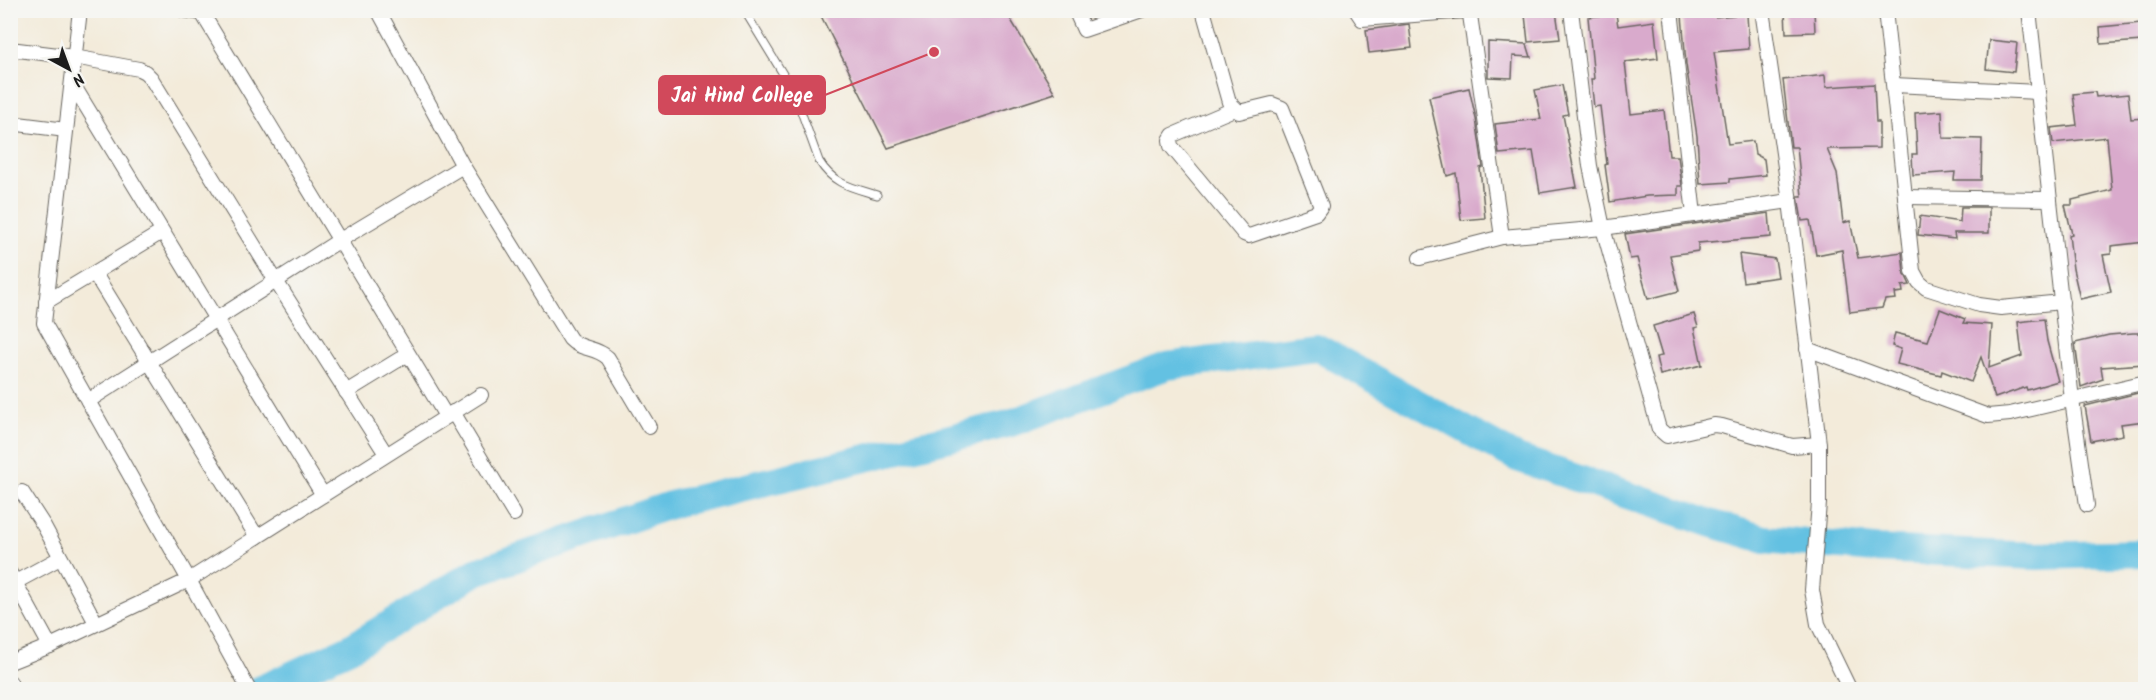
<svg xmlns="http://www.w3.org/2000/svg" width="2156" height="700" viewBox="0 0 2156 700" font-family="Kalam,sans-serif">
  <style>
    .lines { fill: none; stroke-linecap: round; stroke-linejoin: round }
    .river { stroke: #64c1e2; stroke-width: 28 }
    .building { fill: #d9aacc }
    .lane-casing { stroke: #67645e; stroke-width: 9 }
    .street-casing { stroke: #67645e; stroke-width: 16 }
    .lane { stroke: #fff; stroke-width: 7 }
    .street { stroke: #fff; stroke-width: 14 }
    .leader { fill: none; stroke: #d1495b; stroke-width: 2 }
    .callout-dot { fill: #d1495b; stroke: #f6f6f2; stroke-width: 2 }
    .callout { fill: #d1495b; stroke: #d1495b; stroke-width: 2 }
    .callout-label { font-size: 20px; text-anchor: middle; font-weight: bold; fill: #fff }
  </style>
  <rect width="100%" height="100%" fill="#f6f6f2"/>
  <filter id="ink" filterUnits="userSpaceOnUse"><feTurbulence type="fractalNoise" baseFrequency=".0167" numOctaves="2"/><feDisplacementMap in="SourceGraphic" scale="12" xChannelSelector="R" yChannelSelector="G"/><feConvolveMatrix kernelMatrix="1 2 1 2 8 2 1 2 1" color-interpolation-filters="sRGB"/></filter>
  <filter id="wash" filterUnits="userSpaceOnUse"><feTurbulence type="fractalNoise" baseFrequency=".008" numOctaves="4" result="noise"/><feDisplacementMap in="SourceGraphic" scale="24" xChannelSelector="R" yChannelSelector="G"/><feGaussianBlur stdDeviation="1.35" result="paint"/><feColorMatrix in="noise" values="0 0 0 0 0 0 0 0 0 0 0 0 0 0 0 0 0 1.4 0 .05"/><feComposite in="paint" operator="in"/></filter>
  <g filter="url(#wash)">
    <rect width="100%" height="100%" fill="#f3ebda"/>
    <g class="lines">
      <!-- river -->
      <path class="river" d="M259,690L350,648L476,572L670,505L1008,424L1167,366L1316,347L1517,458L1710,523L1764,539L1874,549L2037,556L2146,553"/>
    </g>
    <g id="blocks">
      <!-- building -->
      <g class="building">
        <path d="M818,10H1005L1055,93L888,148Z"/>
        <path d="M1785,10H1814L1815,32L1786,33Z"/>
        <path d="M1556,11L1560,39L1528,42L1525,15Z"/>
        <path d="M1714,12L1715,17L1747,14L1749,49L1714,52L1728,144L1753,141L1755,154L1764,159L1766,175L1730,179V182L1700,184L1697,136L1686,64L1682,15Z"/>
        <path d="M1616,14L1618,26L1654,21L1658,58L1625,62L1631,114L1664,110L1669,156H1678L1682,186H1678V195L1647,196L1610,202L1605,165L1607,164L1600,106L1594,107L1591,79H1594L1588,17Z"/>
        <path d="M2141,23L2142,41L2101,44L2100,27Z"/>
        <path d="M1409,24L1412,48L1369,53L1366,30Z"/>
        <path d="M1989,40L2017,43L2014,72L1986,69Z"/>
        <path d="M1488,42L1527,44L1531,57L1513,56L1512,78L1488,77Z"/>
        <path d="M1825,75L1826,87L1874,84L1876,122H1879V148L1827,149L1837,173L1843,223L1850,221L1858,258L1902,252L1904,272L1910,285L1902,286L1903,292L1895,293L1896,299L1885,300L1882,308L1850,312L1842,250L1816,255L1810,220L1802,221L1798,196H1802L1797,147H1791L1783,80Z"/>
        <path d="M1562,85L1568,114L1563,115L1577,187L1540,193L1533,151L1499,154L1495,124L1541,119L1535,90Z"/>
        <path d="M1469,88L1476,119L1483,167L1480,168L1485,218L1461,220L1456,173L1447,176L1429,97Z"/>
        <path d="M2095,92L2096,97L2128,94L2131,119L2145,118V242L2111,246V254L2103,255L2111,292L2080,299L2073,269L2069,235L2072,234L2065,205H2072V200L2112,190L2107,137L2053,143L2051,128L2077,125L2073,94Z"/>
        <path d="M1942,111L1943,138L1982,139L1981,180H1954L1955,172L1913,175L1912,154H1917L1915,113Z"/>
        <path d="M1961,207H1989V233H1954L1955,239L1918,235L1920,216L1960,222Z"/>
        <path d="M1769,213L1771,237L1698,243V251L1670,255L1679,291L1648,299L1637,258L1630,259L1625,234Z"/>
        <path d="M1739,254L1775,259L1778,277L1743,282Z"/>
        <path d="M1940,309L1965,319L1963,323L1992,325L1989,368L2022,356L2018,322L2044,319L2047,341L2058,381L2027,390L2026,387L1995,398L1981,357L1971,382L1942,371L1941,375L1897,364L1901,349L1892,346L1895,333L1928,341Z"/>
        <path d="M1694,314L1698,327L1694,328L1702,365L1660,375L1656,357L1662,356L1653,326Z"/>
        <path d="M2133,333H2145V364L2101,367L2103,379L2081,387L2075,343L2109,335Z"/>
        <path d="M2142,392L2143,400H2145V421L2121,424L2123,435L2091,441L2085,406Z"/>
      </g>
    </g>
  </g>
  <g filter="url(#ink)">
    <use href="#blocks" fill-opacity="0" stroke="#67645e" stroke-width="1.5"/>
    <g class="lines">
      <defs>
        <path id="lane" d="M744,10L794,92L819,161C834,185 851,187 877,195"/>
        <g id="street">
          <path d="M80,10L44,323L189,580L249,690"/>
          <path d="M183,10L202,13L446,416"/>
          <path d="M378,10L463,166L570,339C580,350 597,347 608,358L649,427"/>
          <path d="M1075,10L1084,30L1142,10"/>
          <path d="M1203,10L1229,102L1239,112L1272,104L1282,108L1321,206L1316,213L1249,236L1244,234L1171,146L1170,140L1173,135L1234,109"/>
          <path d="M1356,10L1362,19L1466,11L1470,15L1502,237"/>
          <path d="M1571,10L1590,166L1603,228L1659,429L1667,436L1714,425L1722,426L1792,446L1819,444"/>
          <path d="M1671,10L1694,215"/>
          <path d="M1762,10L1790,201L1819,444V503L1812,590L1818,624L1850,690"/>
          <path d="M1885,10L1913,271L1919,282L1926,288L1979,305L2001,308L2062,302"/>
          <path d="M2029,10L2072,400L2087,505"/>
          <path d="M10,49L74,57L139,69L145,72L151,78L276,281L386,454"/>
          <path d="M72,83L323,495"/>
          <path d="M1894,85L2038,92"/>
          <path d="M10,123L66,130"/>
          <path d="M1905,197L2050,199"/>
          <path d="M1420,258L1502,237L1603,228L1790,201"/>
          <path d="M95,274L257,537"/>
          <path d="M46,302L162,232"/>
          <path d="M1807,349L1988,416L2010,414L2146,382"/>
          <path d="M346,392L408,354"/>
          <path d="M88,401L340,240L463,166"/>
          <path d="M453,412L514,514"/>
          <path d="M22,492L44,526L96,623"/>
          <path d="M10,573L50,646"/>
          <path d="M10,585L60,558"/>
          <path d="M10,662L50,646L189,580L481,395"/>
          <path d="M10,682L12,690"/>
        </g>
      </defs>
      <!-- lane casing -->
      <use href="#lane" class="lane-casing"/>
      <!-- street casing -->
      <use href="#street" class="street-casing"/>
      <!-- lane -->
      <use href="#lane" class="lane"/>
      <!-- street -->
      <use href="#street" class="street"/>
    </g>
  </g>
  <!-- callouts -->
  <path class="leader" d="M934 52L825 95"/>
  <circle class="callout-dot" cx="934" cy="52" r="6"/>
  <rect class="callout" x="659" y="76" width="166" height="38" rx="6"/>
  <g class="callout-label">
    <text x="742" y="102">Jai Hind College</text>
  </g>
  <!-- margin -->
  <rect width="2156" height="700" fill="none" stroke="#f6f6f2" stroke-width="36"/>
  <!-- north arrow -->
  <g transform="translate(69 69) rotate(139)" stroke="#f6f6f2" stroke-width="4.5" paint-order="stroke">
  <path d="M0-4.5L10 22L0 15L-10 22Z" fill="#1c1c1c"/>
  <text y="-9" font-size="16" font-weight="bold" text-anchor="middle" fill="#1c1c1c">N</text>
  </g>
</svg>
